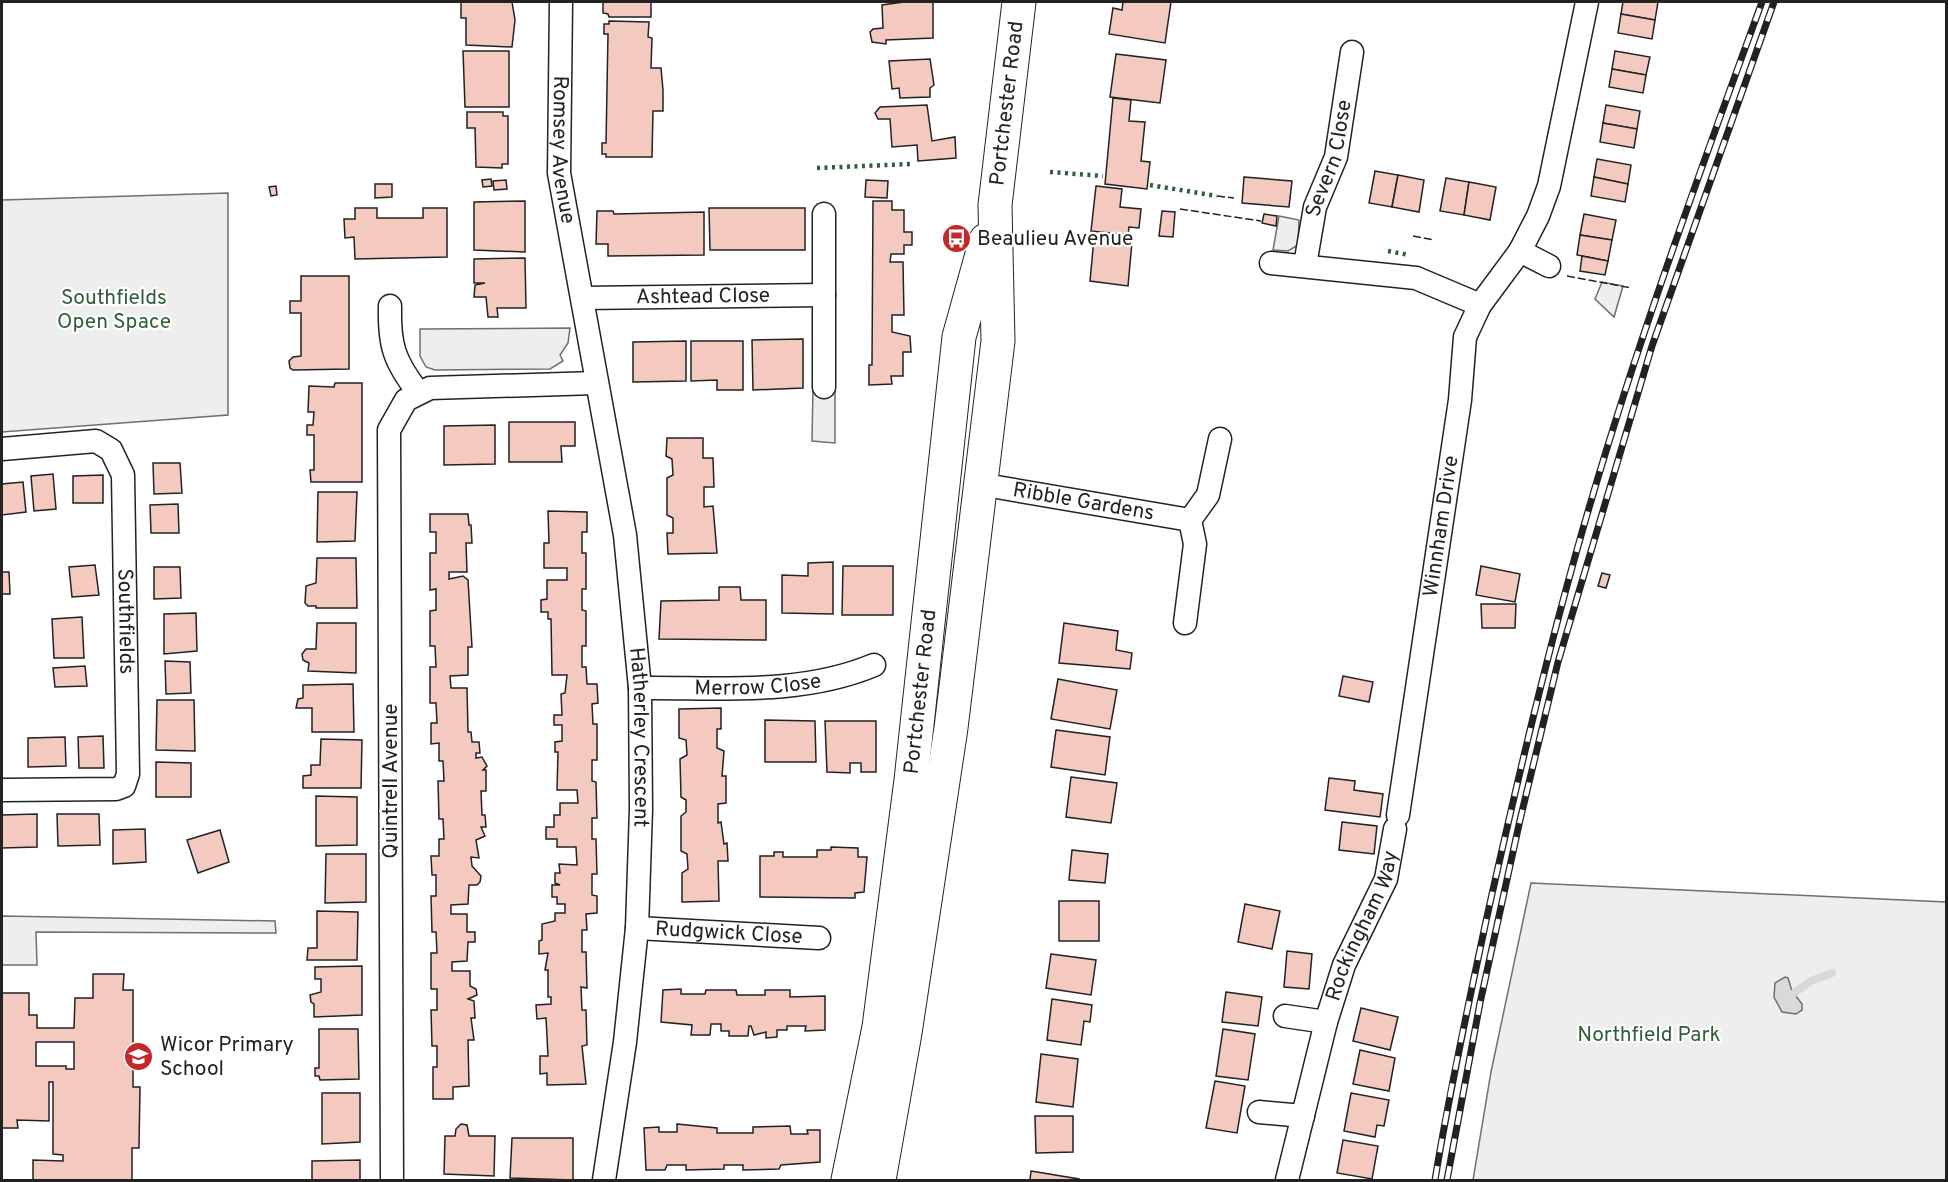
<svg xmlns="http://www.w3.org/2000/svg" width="1948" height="1182" viewBox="0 0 1948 1182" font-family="Overpass,sans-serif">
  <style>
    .green { fill: #eee; stroke: #6f6f6f; stroke-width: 1.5 }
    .water { fill: #d9d9d9; stroke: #6f6f6f; stroke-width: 1.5 }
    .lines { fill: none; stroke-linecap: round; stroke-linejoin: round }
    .stream { stroke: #d9d9d9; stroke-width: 8 }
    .building { fill: #f3c9c0; stroke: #222; stroke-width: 1.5; fill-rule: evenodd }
    .minor-casing { stroke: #222; stroke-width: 25 }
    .primary-casing { stroke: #222; stroke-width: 35 }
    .minor { stroke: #fff; stroke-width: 22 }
    .primary { stroke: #fff; stroke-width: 33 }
    .rail-casing { stroke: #222; stroke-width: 7 }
    .rail { stroke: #fff; stroke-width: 4.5; stroke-dasharray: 14; stroke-linecap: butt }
    .hedge { stroke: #2f5e38; stroke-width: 4.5; stroke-dasharray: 3 4.5; stroke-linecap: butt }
    .fence { stroke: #222; stroke-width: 1.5; stroke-dasharray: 8 3; stroke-linecap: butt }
    .labels { text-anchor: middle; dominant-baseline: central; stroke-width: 4.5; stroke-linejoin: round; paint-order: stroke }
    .street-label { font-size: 21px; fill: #222; stroke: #fff }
    .poi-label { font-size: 21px; fill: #222; stroke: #fff; text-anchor: start }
    .park-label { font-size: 21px; fill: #2f5e38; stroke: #fff }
  </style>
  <rect width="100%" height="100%" fill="#fff"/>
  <!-- green -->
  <g class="green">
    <path d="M228,193V415L2,432V200Z"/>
    <path d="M1279,216L1299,220L1298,245L1288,251L1273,250Z"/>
    <path d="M1602,282L1623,286L1614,317L1595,299Z"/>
    <path d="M570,328L568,343L560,355L563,361L550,369L435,370L426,367L420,356V329Z"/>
    <path d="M813,388L835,389V443L812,441Z"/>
    <path d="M1531,883L1946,902V1180H1473L1491,1072Z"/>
    <path d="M2,916L275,921L276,933L36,932L37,965H2Z"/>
  </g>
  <!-- water -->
  <path class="water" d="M1785,977L1788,978L1792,991L1802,1004V1010L1796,1014L1782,1012L1774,997L1775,983Z"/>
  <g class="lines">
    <!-- stream -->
    <path class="stream" d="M1794,993L1811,981L1832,973"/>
  </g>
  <!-- building -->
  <g class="building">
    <path d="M461,2H512L515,20L512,47L466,45V18H461Z"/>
    <path d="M603,2H651V17H609L608,14L603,13Z"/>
    <path d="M904,2H933V38L886,40V44L872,42L870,32L873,29L883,28L882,5Z"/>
    <path d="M1123,2H1171L1165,43L1109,34L1113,8L1122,10Z"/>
    <path d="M1623,2H1658L1655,20L1621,14Z"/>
    <path d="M1621,14L1655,20L1652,39L1618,33Z"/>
    <path d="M609,21L649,22L648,37L652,38L651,68H661L663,90V111H653L652,157H606V154H602V143H606L608,34H604V24H609Z"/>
    <path d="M463,51H509V107H465Z"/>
    <path d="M1615,51L1650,57L1646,75L1612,69Z"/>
    <path d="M1116,54L1166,60L1160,103L1110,97Z"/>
    <path d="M930,59L934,85L930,88V97L900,98L899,88L892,89L889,61Z"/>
    <path d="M1612,69L1646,75L1643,93L1609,87Z"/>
    <path d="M1113,98L1131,100L1129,121L1145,122L1141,161L1150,162L1147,189L1105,184Z"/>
    <path d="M927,105L932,141L955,137L956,158L918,161L917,145L892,147L890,119H878L875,113L880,107Z"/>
    <path d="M1606,105L1640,111L1637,129L1603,123Z"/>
    <path d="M467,112H503V116H508V164H502V168L476,167L475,128H467Z"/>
    <path d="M1603,123L1637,129L1634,148L1600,142Z"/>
    <path d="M1597,159L1631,165L1628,184L1594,177Z"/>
    <path d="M1375,171L1398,175L1392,207L1369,203Z"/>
    <path d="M1398,175L1424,180L1419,212L1392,207Z"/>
    <path d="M1244,177L1292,181L1289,207L1242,203Z"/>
    <path d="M1594,177L1628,184L1625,202L1591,196Z"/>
    <path d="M1446,178L1469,182L1464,215L1440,211Z"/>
    <path d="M491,179L492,186L483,187L482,180Z"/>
    <path d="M506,180L507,189L494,190L493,181Z"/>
    <path d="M866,180L888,181L887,198L865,197Z"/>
    <path d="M1469,182L1496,187L1490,220L1464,215Z"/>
    <path d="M375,184H392V197L375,198Z"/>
    <path d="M276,186L277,195L271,196L269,187Z"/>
    <path d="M1096,186L1122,189L1120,207L1141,209L1139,228L1129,227L1128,235L1091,231Z"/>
    <path d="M525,201V252L474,250V202Z"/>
    <path d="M873,201H892V210H904V232H912V245H904V254H891L890,262H903L904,315H892V332L910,336L911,352H903V376H891L892,384L869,385V365H872Z"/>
    <path d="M355,208H377V218H423V208H447V257L355,259L354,237L345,238L344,219H355Z"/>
    <path d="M709,208H805V250H710Z"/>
    <path d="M597,211H613L614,214L704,212V255L608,256V244H596Z"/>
    <path d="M1162,211L1175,212L1173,237L1159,236Z"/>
    <path d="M1264,214L1277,216L1276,226L1262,223Z"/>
    <path d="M1584,214L1616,220L1612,240L1580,235Z"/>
    <path d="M1580,235L1612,240L1608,261L1577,255Z"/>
    <path d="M1094,238L1132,242L1128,286L1090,281Z"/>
    <path d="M1582,256L1608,261L1605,275L1580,271Z"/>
    <path d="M525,258L526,308H497L498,317H488L486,297H474L475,285L485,283H474V259Z"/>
    <path d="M301,276H349V369L293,370L290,368L289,361L293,357L301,356V313H290V301H301Z"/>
    <path d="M803,339V388L753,390L752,340Z"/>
    <path d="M686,341V381L633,382V342Z"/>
    <path d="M691,341H743V390H717V380L691,381Z"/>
    <path d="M335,383H362V482H311L310,470H314V435H307V425H313L314,412H308L309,386L334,387Z"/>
    <path d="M509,422H575V446H561L562,462H509Z"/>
    <path d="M495,425V464L444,465V426Z"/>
    <path d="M667,438H703V458H713L714,487H704V507L713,506L717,553L668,554L667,533H673V518L667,515V478L673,475L672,459L666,456Z"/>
    <path d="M153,463H180L182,493L154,494Z"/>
    <path d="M53,474L56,509L34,511L31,476Z"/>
    <path d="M103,475V503H73V476Z"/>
    <path d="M23,482L26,512L2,515V484Z"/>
    <path d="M318,492H357L355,541L317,542Z"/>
    <path d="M178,504L179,533H151L150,505Z"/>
    <path d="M548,511L587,512V532H582V553H586V589H582V610L586,611V646H582V667H586L587,684H597L598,703L592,704L593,724H597V760H592V781L596,782L597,818H592V839H596L597,874H592V895L597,896V913L586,914L587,930H582V952H586L587,988L581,987L582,1010H586L587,1045L582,1046L586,1084L547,1085V1073L540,1074V1056H548L546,1018L537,1019L536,1005L551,1004V997H548V970H545L548,953L539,954V941L542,940V924L555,921V913H565V904H557V897H552V885H560L555,883V873H560L559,864L577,865L576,847H557V839H546V827H554V815H560V803H578L577,790H557L558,752H555V742L562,741V725H554V715H562L561,694L565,693L567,675H552L551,619H548V612H541V600L547,599V580H567V568H544V543H549Z"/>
    <path d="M430,514H468L469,525H471L472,543H466L467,572H449V579L463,576L468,580L472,647H468V675L450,676L451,688H467L468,732H471L472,742H479L480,753H476V758L482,757L487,766L483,770H486V791H481L482,815H485L486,827H481L485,836L476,840L479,858L471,857L472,866L481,876L480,882L477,885H469L468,904L451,905V914H467V932H475V942H468L467,961L452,962V971H470V986L476,989L477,995L468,999L474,1001L475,1018H471L474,1040H468L469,1086L453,1087V1099H433V1067H437V1046H432L431,1010H437V989H431V953H437L436,932H432L431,896H436V875H432L431,856H439V839H444L443,819H439L438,781H444L443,761H439V743L431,744V723H437L436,703H430V667H436L435,646H430V611L436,610V589L430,590V553H436V532H430Z"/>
    <path d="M317,558H356L357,608H316V606H308L305,603L306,586L316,583Z"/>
    <path d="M833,562V614L782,613V575L808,576V563Z"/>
    <path d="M95,565L99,595L72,597L69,567Z"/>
    <path d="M843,566H893V615H842Z"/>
    <path d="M1481,566L1520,574L1515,602L1476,595Z"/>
    <path d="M154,567H180L181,598L154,599Z"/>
    <path d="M2,572H9L10,594H2Z"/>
    <path d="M1602,573L1610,575L1606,588L1598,586Z"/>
    <path d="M719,587H740L741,600H766V640L659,639L661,601L719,600Z"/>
    <path d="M1481,604H1516L1515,628H1482Z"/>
    <path d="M196,613L197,651L164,654V614Z"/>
    <path d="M82,617L84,658H54L52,619Z"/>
    <path d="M317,623H356V673L308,671L309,663L303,660L302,654L306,649H316Z"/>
    <path d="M1064,623L1118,631L1116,650L1132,653L1130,669L1059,663Z"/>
    <path d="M165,661L190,662L191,693L166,694Z"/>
    <path d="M85,666L87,686L55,687L53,668Z"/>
    <path d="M1343,676L1373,682L1369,702L1339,696Z"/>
    <path d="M1058,679L1117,690L1110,729L1051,719Z"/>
    <path d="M353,684L354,732H312V708H296L298,699L303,698V685Z"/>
    <path d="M157,700H194L195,751L156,750Z"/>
    <path d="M721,708V729H717V748L724,751L722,776H726V803L718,804V823L721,822L724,844L727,843L728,861H718L719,901L682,902V873L688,869L687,854L681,851V816L686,812V800L681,797L680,759L687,755L686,740L679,738V709Z"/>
    <path d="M765,720L815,721L816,762H765Z"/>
    <path d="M825,721H876V772H861V763H850V773L827,772Z"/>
    <path d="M1056,730L1110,737L1105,775L1051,767Z"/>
    <path d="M103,736L104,768H79L78,737Z"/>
    <path d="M65,737L66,766L28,767V738Z"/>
    <path d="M321,739L362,740L361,788H303V776L311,775V765H320Z"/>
    <path d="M156,762L191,763V797H156Z"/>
    <path d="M1071,777L1117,783L1111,823L1066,817Z"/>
    <path d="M1329,778L1355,781L1354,790L1383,794L1380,817L1325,810Z"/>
    <path d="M316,796L357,797V845L316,846Z"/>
    <path d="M37,814V847L2,848V815Z"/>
    <path d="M57,814H99L100,845L58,846Z"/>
    <path d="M1342,822L1377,826L1374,854L1339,850Z"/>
    <path d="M145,829L146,862L113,864V830Z"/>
    <path d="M220,830L229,862L198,873L187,840Z"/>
    <path d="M831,847L858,848V857H867L864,892L855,893V898L760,897V856H774V852H783V857H817V850H831Z"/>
    <path d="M1072,850L1108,854L1105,883L1069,880Z"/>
    <path d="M326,854H366V902L325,903Z"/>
    <rect x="1059" y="901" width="40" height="40"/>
    <path d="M1245,904L1280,911L1272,949L1238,942Z"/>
    <path d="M317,911L358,912L357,960H307L308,948H317Z"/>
    <path d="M1287,951L1312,954L1309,989L1284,987Z"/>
    <path d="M1051,954L1096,960L1091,995L1046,988Z"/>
    <path d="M362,966V1015L314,1017V1004L311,1002L310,995L321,992V979H315V967Z"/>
    <path d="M93,974H124L123,990H133V1050H143V1063H133V1087H140L139,1148H132V1180H33V1160L63,1161V1155L53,1154V1082H49V1121L17,1120L18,1128H2V993H29V1015H37V1028H74L75,998H93ZM36,1042H74V1069H66V1066H36Z"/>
    <path d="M681,989V994H705L706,990H736L737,995H765V990H790V997L825,996V1030L805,1031L806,1026H787V1030H777V1037L766,1038V1032L754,1035L751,1026H749L748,1036H729V1031H721V1024H711L710,1035H691L692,1025L661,1022L663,990Z"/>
    <path d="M1226,992L1262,997L1258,1026L1222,1022Z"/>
    <path d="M1052,999L1092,1005L1090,1022L1084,1021L1081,1045L1047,1040Z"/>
    <path d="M1361,1008L1398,1017L1390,1050L1353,1041Z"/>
    <path d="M319,1029H358L359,1079L320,1080L319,1076H315V1068H319Z"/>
    <path d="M1223,1029L1255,1034L1248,1080L1216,1076Z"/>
    <path d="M1360,1050L1395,1058L1389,1091L1353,1084Z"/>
    <path d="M1041,1054L1078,1059L1073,1107L1036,1102Z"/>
    <path d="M1215,1081L1245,1086L1237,1133L1206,1128Z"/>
    <path d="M322,1093H360V1142L322,1144Z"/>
    <path d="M1351,1093L1389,1100L1384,1126L1377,1125L1375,1137L1344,1131Z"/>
    <path d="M1035,1116H1073V1152L1036,1153Z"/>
    <path d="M461,1124L467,1125L469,1136H495L494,1176L444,1174L445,1136H455L456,1129Z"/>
    <path d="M677,1124L717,1128V1133H753V1127L790,1126L791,1134H808L807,1130H820V1162L781,1165L779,1169L743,1170V1165H724V1169L686,1170V1165H667L665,1170H646L644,1128L659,1127V1132H677Z"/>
    <path d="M512,1138H573V1180L510,1178Z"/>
    <path d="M1343,1140L1378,1146L1372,1179L1337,1173Z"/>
    <path d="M360,1160V1180H312V1161Z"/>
    <path d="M1031,1171L1079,1179V1180H1030Z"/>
  </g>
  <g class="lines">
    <defs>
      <g id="minor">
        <path id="s1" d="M561,2L559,173L625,535L640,688L641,809L637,928L625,1042L604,1180"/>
        <path d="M1520,251L1549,266"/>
        <path d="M1271,263L1416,278L1480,305"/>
        <path id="s2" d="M1305,265L1315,207L1336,157L1352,52"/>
        <path id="s3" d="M583,298L824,295"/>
        <path d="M390,306C389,345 394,361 418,392"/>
        <path d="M824,387V214"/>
        <path id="s4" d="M2,449L96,441L111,450L123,475L128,774L124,786L116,789L2,790"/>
        <path id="s5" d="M979,484L1190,520L1208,495L1220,439"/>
        <path d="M1185,623L1195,544L1190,520"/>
        <path id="s6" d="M640,688C718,687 800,696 874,665"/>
        <path id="s7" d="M1398,815L1460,400L1465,337L1480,305L1520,251L1538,216L1549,186L1587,2"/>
        <path id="s8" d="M637,928L819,938"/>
        <path d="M1285,1016L1326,1022"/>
        <path d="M1259,1112L1303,1116"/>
        <path d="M392,1180L389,430L406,400L430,388L596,383"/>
        <path id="s9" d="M1287,1180L1326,1022L1344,965L1386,879L1395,829"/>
      </g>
      <g id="primary">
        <path id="s10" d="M848,1180L879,1027L911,780L959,337L986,240"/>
        <path id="s11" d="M879,1180L905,1033L951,728L998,341L995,205L1019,2"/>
      </g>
    </defs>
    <!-- minor casing -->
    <use href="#minor" class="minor-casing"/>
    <!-- primary casing -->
    <use href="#primary" class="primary-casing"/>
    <!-- minor -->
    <use href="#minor" class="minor"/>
    <!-- primary -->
    <use href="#primary" class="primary"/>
    <defs>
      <g id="rail">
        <path d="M1435,1180C1449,1093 1468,1007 1486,921C1517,782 1549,644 1589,508C1639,337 1701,169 1762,2"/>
        <path d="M1447,1180L1480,1003L1520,820L1558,662L1652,346L1774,2"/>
      </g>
    </defs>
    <!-- rail casing -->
    <use href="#rail" class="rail-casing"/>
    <!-- rail -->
    <use href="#rail" class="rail"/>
    <!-- hedge -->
    <g class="hedge">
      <path d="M817,168L910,164"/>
      <path d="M1050,172L1103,176"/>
      <path d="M1150,185L1217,196"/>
      <path d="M1388,251L1409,255"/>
    </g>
    <!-- fence -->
    <g class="fence">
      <path d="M1217,196L1234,198"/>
      <path d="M1180,209L1261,221"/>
      <path d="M1413,236L1434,240"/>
      <path d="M1567,276L1631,288"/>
    </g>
  </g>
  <!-- icons -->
  <defs>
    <symbol id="bus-disc" viewBox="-11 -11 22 22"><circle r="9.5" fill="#c62828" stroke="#fff"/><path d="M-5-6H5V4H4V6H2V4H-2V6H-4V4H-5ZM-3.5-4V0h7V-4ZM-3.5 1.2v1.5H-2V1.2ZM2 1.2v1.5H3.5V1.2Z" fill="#fff"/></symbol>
    <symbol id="school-disc" viewBox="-11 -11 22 22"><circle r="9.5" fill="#c62828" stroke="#fff"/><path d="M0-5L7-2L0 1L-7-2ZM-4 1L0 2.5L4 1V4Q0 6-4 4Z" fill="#fff"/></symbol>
  </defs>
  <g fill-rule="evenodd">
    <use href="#bus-disc" x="940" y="222" width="33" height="33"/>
    <use href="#school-disc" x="122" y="1040" width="33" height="33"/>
  </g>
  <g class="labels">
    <!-- street labels -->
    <g class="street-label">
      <text stroke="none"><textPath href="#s11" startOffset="1086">Portchester Road</textPath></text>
      <text stroke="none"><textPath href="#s1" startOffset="148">Romsey Avenue</textPath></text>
      <text stroke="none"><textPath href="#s2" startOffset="110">Severn Close</textPath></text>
      <text stroke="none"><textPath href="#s3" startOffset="120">Ashtead Close</textPath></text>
      <text stroke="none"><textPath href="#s5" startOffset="106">Ribble Gardens</textPath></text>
      <text stroke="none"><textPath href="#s7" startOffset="292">Winnham Drive</textPath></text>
      <text stroke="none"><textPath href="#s4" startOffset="286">Southfields</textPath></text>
      <text stroke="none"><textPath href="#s6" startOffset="118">Merrow Close</textPath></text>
      <text stroke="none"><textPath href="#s10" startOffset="494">Portchester Road</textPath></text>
      <text stroke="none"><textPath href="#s1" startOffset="742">Hatherley Crescent</textPath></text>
      <text transform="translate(391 781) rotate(-90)">Quintrell Avenue</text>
      <text stroke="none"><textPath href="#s9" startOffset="266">Rockingham Way</textPath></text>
      <text stroke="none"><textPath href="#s8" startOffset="92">Rudgwick Close</textPath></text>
    </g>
    <!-- poi labels -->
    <g class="poi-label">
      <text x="977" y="239">Beaulieu Avenue</text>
      <text x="160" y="1045">Wicor Primary<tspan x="160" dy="24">School</tspan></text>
    </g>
    <!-- park labels -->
    <g class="park-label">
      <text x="114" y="298">Southfields<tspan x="114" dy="24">Open Space</tspan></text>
      <text x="1649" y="1035">Northfield Park</text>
    </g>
  </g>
  <!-- border -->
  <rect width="1948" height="1182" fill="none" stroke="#222222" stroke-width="6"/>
</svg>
